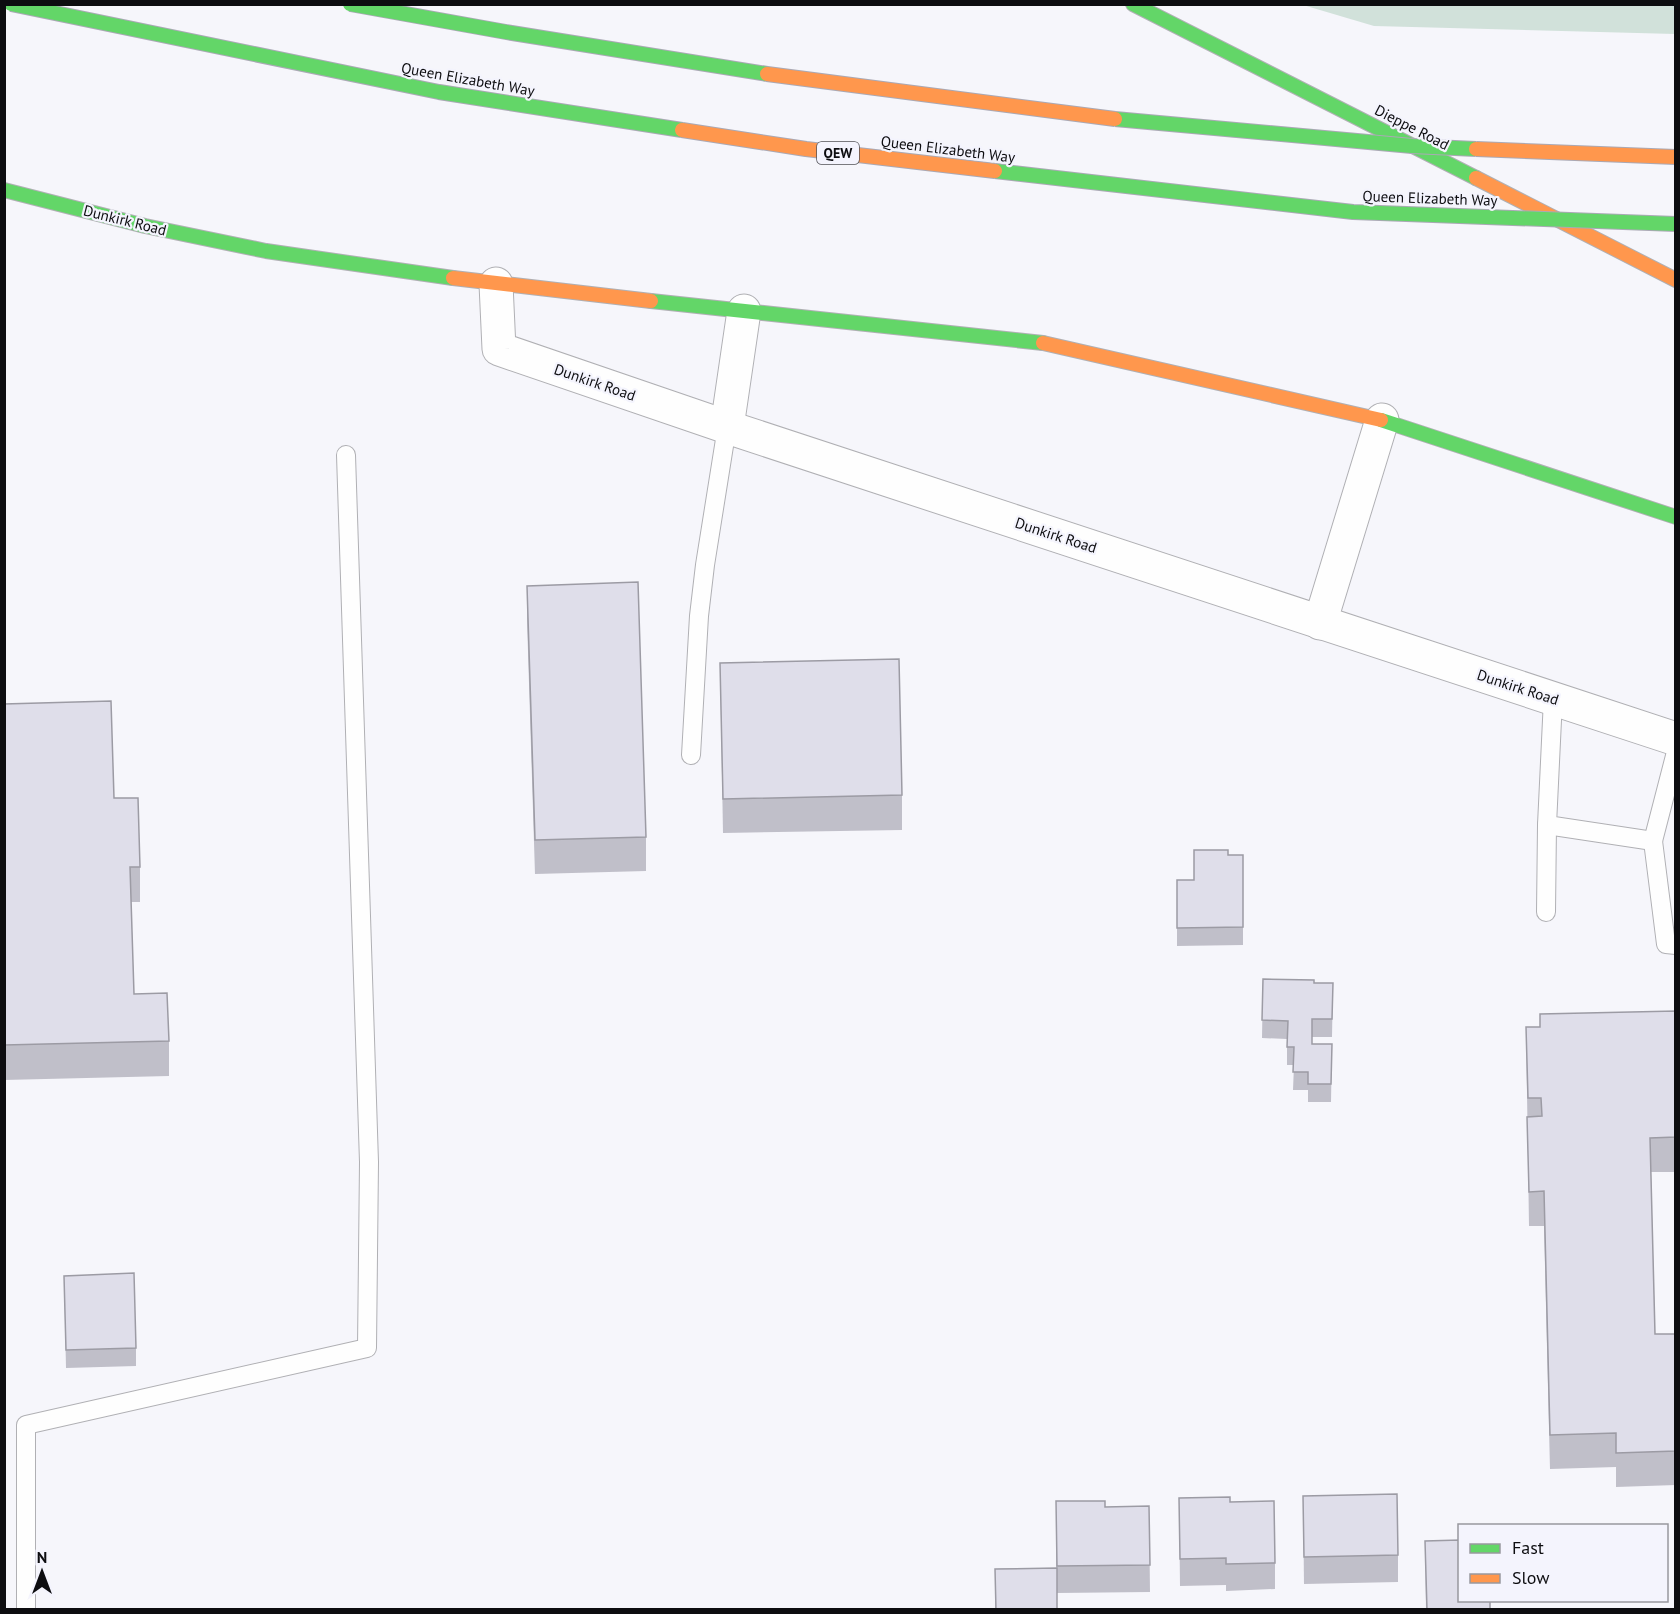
<svg xmlns="http://www.w3.org/2000/svg" width="1680" height="1614" viewBox="0 0 1680 1614" font-family="'PT Sans',sans-serif">
  <style>
    .green { fill: #d1e1da }
    .lines { fill: none; stroke-linecap: round; stroke-linejoin: round }
    .lane-casing { stroke: #b0b0b4; stroke-width: 20 }
    .street-casing { stroke: #b0b0b4; stroke-width: 35 }
    .fast-casing { stroke: #b0b0b4; stroke-width: 16 }
    .slow-casing { stroke: #b0b0b4; stroke-width: 16 }
    .lane { stroke: #fefefe; stroke-width: 18 }
    .street { stroke: #fefefe; stroke-width: 33 }
    .fast { stroke: #63d668; stroke-width: 14 }
    .slow { stroke: #ff974d; stroke-width: 14 }
    .fast-bridge-casing { stroke: #aaa9b5; stroke-width: 16; stroke-linecap: butt }
    .slow-bridge-casing { stroke: #aaa9b5; stroke-width: 16; stroke-linecap: butt }
    .fast-bridge { stroke: #63d668; stroke-width: 14 }
    .slow-bridge { stroke: #ff974d; stroke-width: 14 }
    .wall { fill: #c0bfc9 }
    .building { fill: #dfdeea; stroke: #9c9ba4; stroke-width: 1.5 }
    .labels { text-anchor: middle; dominant-baseline: central; stroke-width: 4.5; stroke-linejoin: round; paint-order: stroke }
    .shield { fill: #f4f4fd; stroke: #525257; stroke-width: 1.5 }
    .shield-label { font-size: 14px; font-weight: bold; fill: #0d0d10 }
    .street-label { font-size: 15px; fill: #0d0d10; stroke: #f4f4fd }
  </style>
  <rect width="100%" height="100%" fill="#f6f6fb"/>
  <!-- green -->
  <path class="green" d="M1303,5H1675V34L1374,26Z"/>
  <g class="lines">
    <defs>
      <g id="lane">
        <path d="M1553,699L1547,825L1653,841L1666,944L1676,945"/>
        <path d="M691,755L699,616L705,565L727,427"/>
        <path d="M1653,841L1676,752"/>
        <path d="M1546,912L1547,825"/>
        <path d="M26,1610V1425L367,1348L369,1162L346,455"/>
      </g>
      <g id="street">
        <path d="M496,284L499,349L727,427L1676,739"/>
        <path d="M727,427L744,311"/>
        <path d="M1320,623L1382,420"/>
      </g>
      <g id="fast">
        <path d="M1133,4L1476,178"/>
        <path d="M4,190L145,226L266,251L453,278"/>
        <path d="M651,301L1043,343"/>
        <path d="M1381,420L1676,517"/>
      </g>
      <g id="slow">
        <path d="M1476,178L1676,280"/>
        <path d="M453,278L651,301"/>
        <path d="M1043,343L1381,420"/>
      </g>
    </defs>
    <!-- lane casing -->
    <use href="#lane" class="lane-casing"/>
    <!-- street casing -->
    <use href="#street" class="street-casing"/>
    <!-- fast casing -->
    <use href="#fast" class="fast-casing"/>
    <!-- slow casing -->
    <use href="#slow" class="slow-casing"/>
    <!-- lane -->
    <use href="#lane" class="lane"/>
    <!-- street -->
    <use href="#street" class="street"/>
    <!-- fast -->
    <use href="#fast" class="fast"/>
    <!-- slow -->
    <use href="#slow" class="slow"/>
    <defs>
      <g id="fast-bridge">
        <path d="M11,4L439,92L682,130"/>
        <path d="M350,4L506,32L767,74"/>
        <path d="M1115,119L1412,146L1476,149"/>
        <path d="M995,171L1353,212L1676,224"/>
      </g>
      <g id="slow-bridge">
        <path d="M767,74L1115,119"/>
        <path d="M682,130L806,149L995,171"/>
        <path d="M1476,149L1676,157"/>
      </g>
    </defs>
    <!-- fast-bridge casing -->
    <use href="#fast-bridge" class="fast-bridge-casing"/>
    <!-- slow-bridge casing -->
    <use href="#slow-bridge" class="slow-bridge-casing"/>
    <!-- fast-bridge -->
    <use href="#fast-bridge" class="fast-bridge"/>
    <!-- slow-bridge -->
    <use href="#slow-bridge" class="slow-bridge"/>
  </g>
  <!-- wall -->
  <g class="wall">
    <path d="M527,586L646,837V871L535,874L527,620Z"/>
    <path d="M720,663L902,795V830L723,833Z"/>
    <path d="M4,704L114,798L140,867V902H131L134,994L169,1041V1076L4,1080Z"/>
    <path d="M1228,855H1243V945L1177,946V880H1194Z"/>
    <path d="M1263,979L1314,983H1333L1332,1037H1312V1044H1332L1331,1102H1308V1090H1293L1294,1065H1287V1039L1262,1038Z"/>
    <path d="M1676,1011V1172H1651L1655,1334H1676V1485L1616,1487V1467L1550,1469L1544,1226H1529L1526,1027H1540Z"/>
    <path d="M64,1276L136,1348V1366L66,1368Z"/>
    <path d="M1303,1496L1398,1555V1582L1304,1584Z"/>
    <path d="M1179,1498L1230,1502L1275,1563V1589L1226,1591V1585L1180,1586Z"/>
    <path d="M1056,1501L1105,1507L1149,1506L1150,1592L1057,1593V1610H995V1569L1056,1568Z"/>
    <path d="M1425,1541L1490,1609H1493L1426,1610Z"/>
  </g>
  <!-- building -->
  <g class="building">
    <path d="M638,582L646,837L535,840L527,586Z"/>
    <path d="M899,659L902,795L723,799L720,663Z"/>
    <path d="M111,701L114,798H138L140,867H130L134,994L167,993L169,1041L4,1045V704Z"/>
    <path d="M1194,850H1228V855H1243V927L1177,928V880H1194Z"/>
    <path d="M1263,979L1314,980V983H1333L1332,1019H1312V1044H1332L1331,1084H1308V1072H1293L1294,1047H1287L1288,1021L1262,1020Z"/>
    <path d="M1676,1011V1137L1650,1138L1655,1334H1676V1451L1616,1453V1433L1550,1435L1544,1191L1529,1192L1527,1117L1542,1116L1541,1098H1528L1526,1027H1540V1014Z"/>
    <path d="M134,1273L136,1348L66,1350L64,1276Z"/>
    <path d="M1397,1494L1398,1555L1304,1557L1303,1496Z"/>
    <path d="M1230,1497V1502L1274,1501L1275,1563L1226,1564V1558L1180,1559L1179,1498Z"/>
    <path d="M1056,1501H1105V1507L1149,1506L1150,1565L1057,1566Z"/>
    <path d="M1460,1540V1600H1490V1609L1493,1610H1427L1425,1541Z"/>
    <path d="M1057,1568V1610H996L995,1569Z"/>
  </g>
  <g class="labels">
    <!-- shield labels -->
    <rect class="shield" x="817" y="142" width="42" height="22" rx="4.5"/>
    <g class="shield-label">
      <text x="838" y="153">QEW</text>
    </g>
    <!-- street labels -->
    <g class="street-label">
      <text transform="translate(468 79) rotate(10)">Queen Elizabeth Way</text>
      <text transform="translate(1412 127) rotate(27)">Dieppe Road</text>
      <text transform="translate(948 149) rotate(7)">Queen Elizabeth Way</text>
      <text transform="translate(1430 198) rotate(2)">Queen Elizabeth Way</text>
      <text transform="translate(125 220) rotate(14)">Dunkirk Road</text>
      <text transform="translate(595 382) rotate(19)">Dunkirk Road</text>
      <text transform="translate(1056 535) rotate(18)">Dunkirk Road</text>
      <text transform="translate(1518 687) rotate(18)">Dunkirk Road</text>
    </g>
  </g>
  <!-- border -->
  <rect width="1680" height="1614" fill="none" stroke="#0d0d10" stroke-width="12"/>
  <!-- legend -->
  <rect x="1458" y="1524" width="210" height="78" fill="#f4f4fd" stroke="#98989e" stroke-width="1.5"/>
  <rect x="1470" y="1544" width="30" height="9" fill="#63d668" stroke="#98989e" stroke-width="1.5"/>
  <text x="1512" y="1554" font-size="18" fill="#0d0d10">Fast</text>
  <rect x="1470" y="1574" width="30" height="9" fill="#ff974d" stroke="#98989e" stroke-width="1.5"/>
  <text x="1512" y="1584" font-size="18" fill="#0d0d10">Slow</text>
  <!-- north arrow -->
  <g transform="translate(42 1572)" stroke="#f4f4fd" stroke-width="4.5" paint-order="stroke">
  <path d="M0-4.5L10 22L0 15L-10 22Z" fill="#0d0d10"/>
  <text y="-9" font-size="16" font-weight="bold" text-anchor="middle" fill="#0d0d10">N</text>
  </g>
</svg>
